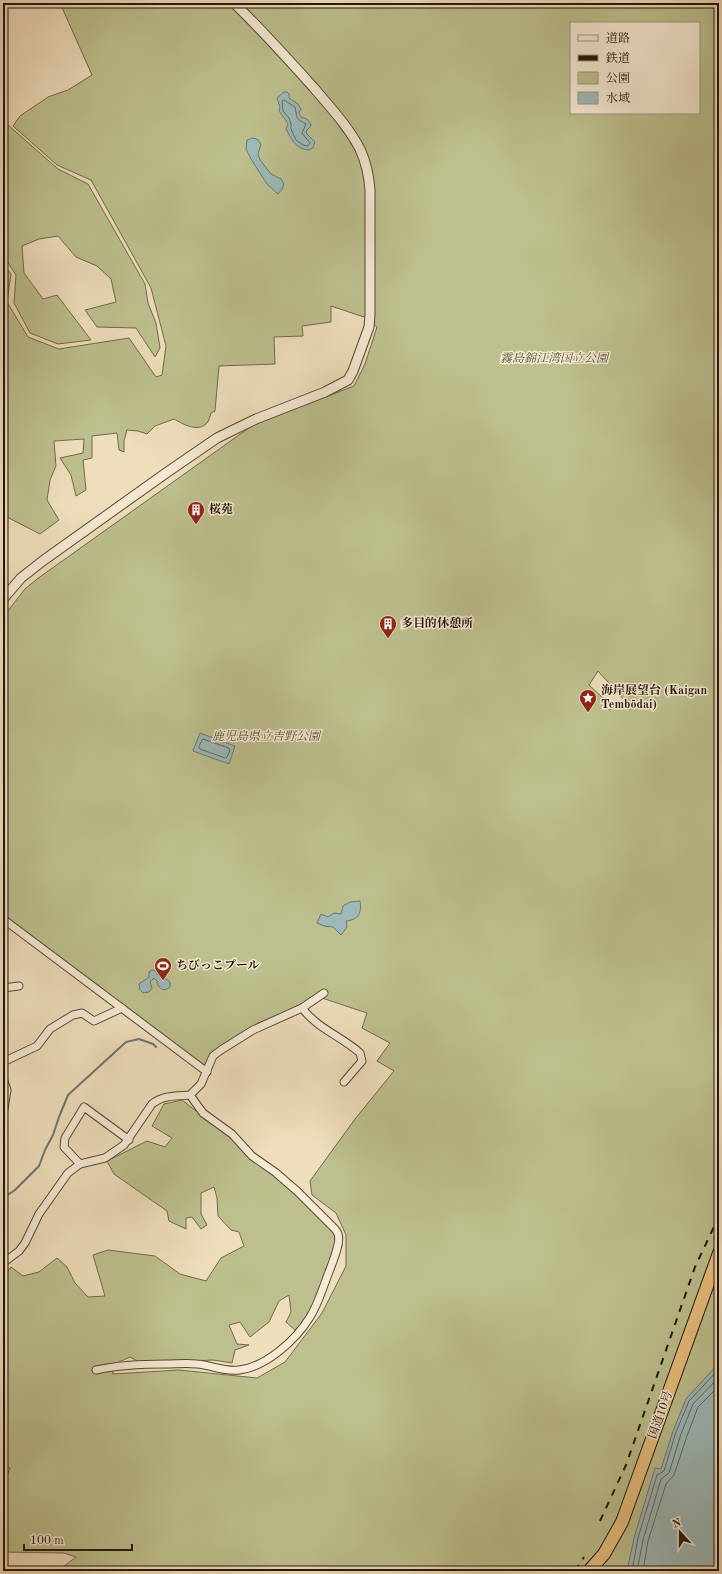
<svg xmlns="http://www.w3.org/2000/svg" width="722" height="1574" viewBox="0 0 722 1574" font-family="'Old Standard TT','Noto Serif JP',serif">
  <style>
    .green { fill: #bdc08e; stroke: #706a4e; fill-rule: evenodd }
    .water { fill: #9dbaba; stroke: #6c7875 }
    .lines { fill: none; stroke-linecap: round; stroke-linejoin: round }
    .shore { stroke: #606864; stroke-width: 1 }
    .stream { stroke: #6c7875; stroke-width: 2 }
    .minor-casing { stroke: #554739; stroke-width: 9 }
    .tertiary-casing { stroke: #554739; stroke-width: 11 }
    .trunk-casing { stroke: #22150d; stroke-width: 14 }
    .minor { stroke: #f5ead3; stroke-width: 7 }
    .tertiary { stroke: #f5ead3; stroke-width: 9 }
    .trunk { stroke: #e8bf7e; stroke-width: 12 }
    .rail { stroke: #22150d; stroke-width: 2; stroke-dasharray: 7 7; stroke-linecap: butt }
    .labels { text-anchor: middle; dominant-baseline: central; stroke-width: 3; stroke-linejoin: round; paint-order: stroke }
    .park-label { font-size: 12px; font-style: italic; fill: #58513a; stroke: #f5ead3 }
    .poi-label { font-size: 12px; font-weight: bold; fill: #22150d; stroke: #f5ead3; text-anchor: start }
    .street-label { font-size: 12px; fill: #22150d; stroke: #f5ead3 }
  </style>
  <rect width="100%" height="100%" fill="#efdebc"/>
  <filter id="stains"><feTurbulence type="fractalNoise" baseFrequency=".005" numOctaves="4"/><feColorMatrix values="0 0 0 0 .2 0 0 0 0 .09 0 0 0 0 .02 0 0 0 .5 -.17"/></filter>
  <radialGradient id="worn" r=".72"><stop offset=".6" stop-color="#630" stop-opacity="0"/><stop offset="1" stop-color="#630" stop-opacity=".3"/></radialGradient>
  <!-- green -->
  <g class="green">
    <path d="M60,3H719V1571H62L63,1567L76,1557L64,1553L3,1552V1482L5,1481L10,1468L3,1466V1278L11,1267L23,1276L39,1272L57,1258L67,1267L75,1283L88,1297L105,1296L93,1255L108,1250L155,1256L180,1274L206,1281L221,1258L244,1246L239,1232L231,1230L218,1216L217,1198L214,1187L201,1193V1214L207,1225L201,1229L192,1217L186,1218V1229L169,1221L167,1211L114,1174L107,1161L147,1141L165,1147L172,1138L152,1126L164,1104L182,1100C219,1130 262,1155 298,1189C313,1203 325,1222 338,1238L309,1317L295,1330L286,1322L291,1312L289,1295L279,1301L269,1322L250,1337L240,1322L229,1325L237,1344L249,1345L235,1350L232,1363L213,1360L141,1363L130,1357L112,1365L113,1374L179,1370L257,1378L285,1362L322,1313L346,1266V1235L336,1213L312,1195L310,1181L355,1119L394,1071L377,1061L390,1043L362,1028L367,1013L316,996L239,1036L206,1067L3,914V617L25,589L37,579L253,425L354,386L365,364L377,327L367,318L331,306V322L302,326L303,336L274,337L275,364L219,366L215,411L211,413C210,416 209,421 207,423C198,433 183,424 174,419L155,426L147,434L138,431L127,430L124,441V452L119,450L117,433L92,436V458L83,460L86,490L76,496L71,475L60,458L83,453L84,439L54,441L56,466L50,480L47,500L59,520L40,534L3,515V263L11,274L7,302L28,337L59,349L129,338L156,377L162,375L166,346L151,288L91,180L57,165L13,126L20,116L48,97L68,90L92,75ZM571,23H699V113H571ZM598,671L626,702L627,704L609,710L603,698L589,685Z"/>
    <path d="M8,125L58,169L88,184L145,284L148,303L156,323L160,348L155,357L136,328L97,327L85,310L116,302L111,279L97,266L76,257L58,236L39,239L22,246L24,273L43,299L57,295L91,340L58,344L30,333L14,303L16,275L3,255V137Z"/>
  </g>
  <!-- water -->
  <g class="water">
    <path d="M284,92H287L289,94V98L298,104L301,109L299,113L301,117C307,119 310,120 311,126L307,130L306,133L315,142L313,148L308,150C295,148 292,140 286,129L288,124L285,119L279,111L280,107L277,98Z"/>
    <path d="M252,138L257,139L261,144L258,154L260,160L271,174L281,179L284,184L282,189L278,194L267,184L251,159L246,149L247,140Z"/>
    <path d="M200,733L235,746L229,764L193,751Z"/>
    <path d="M360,901C362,912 359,920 346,921L347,927L341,935L333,927L324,926L317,923L321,914L328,917L334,913L341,914L343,906L350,902Z"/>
    <path d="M152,970L156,971C158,979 165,977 170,982V987L165,990C160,989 157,986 157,981L154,978L150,982L152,988L149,992L143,993L140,990L139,984C142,981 146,980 149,977V972Z"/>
    <path d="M719,1363V1571H627L634,1538L655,1468L661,1469L673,1431L686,1399Z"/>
  </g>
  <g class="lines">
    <!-- shore -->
    <g class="shore">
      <path d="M284,100L295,107C298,118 293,117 306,124L302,133L310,143L308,146L303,145L296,140L291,129V124L289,118L283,111L282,101Z"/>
      <path d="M203,739L229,748L230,750L227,757L225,758L200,749L199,747Z"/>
      <path d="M632,1571L638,1538L657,1475L664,1471L676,1432L689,1401L719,1369"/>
      <path d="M637,1571L643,1540L661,1479L669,1473L681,1434L693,1404L719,1377"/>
      <path d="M643,1571L648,1541L666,1484L674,1475L687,1436L698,1407L719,1386"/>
    </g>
    <!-- stream -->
    <path class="stream" d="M3,1198L15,1190L39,1166L45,1150L53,1135L59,1117L68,1095L126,1042L139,1039L153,1044L156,1047"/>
    <defs>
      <g id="minor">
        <path d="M3,919L207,1072"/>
        <path d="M3,988L19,986"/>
        <path d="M302,1008C318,1029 341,1036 360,1053L362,1061L344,1082"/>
        <path d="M3,1062L37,1046L50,1029L73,1015L82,1013L94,1021L122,1008"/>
        <path d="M3,1078L7,1090L3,1115"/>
        <path d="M80,1164L64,1147L65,1138L84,1107L129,1140"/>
        <path d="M3,1263L19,1251L25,1243L39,1214L68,1173L80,1164L105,1158L124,1145L152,1104C163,1095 176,1096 190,1095L201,1084L213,1056L221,1050L253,1030L302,1008L324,993"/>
        <path d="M96,1370C119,1365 142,1364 166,1364C176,1364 187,1363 197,1364C211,1365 224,1372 239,1370C266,1367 296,1340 310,1317C317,1306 321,1293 326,1280C329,1270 342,1244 338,1234C338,1233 335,1229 335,1229L297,1191L275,1172L252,1156L232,1134L203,1113L190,1095"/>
      </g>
      <path id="tertiary" d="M3,599L21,578L44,560L166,473L217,438L256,419L325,392L348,380L353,371L369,327L370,315V190C369,176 366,162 360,149C348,126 330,107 314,88C288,59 262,30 234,3"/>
      <path id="trunk" d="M589,1571L604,1554L622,1522L719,1253"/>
    </defs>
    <!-- minor casing -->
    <use href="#minor" class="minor-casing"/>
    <!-- tertiary casing -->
    <use href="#tertiary" class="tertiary-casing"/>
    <!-- trunk casing -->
    <use href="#trunk" class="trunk-casing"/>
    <!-- minor -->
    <use href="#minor" class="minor"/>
    <!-- tertiary -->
    <use href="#tertiary" class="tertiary"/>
    <!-- trunk -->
    <use href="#trunk" class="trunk"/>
    <!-- rail -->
    <g class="rail">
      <path d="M600,1521L626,1465L695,1267L719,1216"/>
      <path d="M575,1571L584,1557"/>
    </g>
  </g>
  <!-- icons -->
  <defs>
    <symbol id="building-pin" viewBox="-11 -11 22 30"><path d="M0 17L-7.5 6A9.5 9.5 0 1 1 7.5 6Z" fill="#8f2418" stroke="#f5ead3"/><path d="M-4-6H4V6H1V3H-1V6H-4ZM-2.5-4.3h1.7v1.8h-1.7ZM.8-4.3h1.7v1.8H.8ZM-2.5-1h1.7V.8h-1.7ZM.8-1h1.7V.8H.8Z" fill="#fff"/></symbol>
    <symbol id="sight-pin" viewBox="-11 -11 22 30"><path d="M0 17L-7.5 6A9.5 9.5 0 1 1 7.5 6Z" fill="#8f2418" stroke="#f5ead3"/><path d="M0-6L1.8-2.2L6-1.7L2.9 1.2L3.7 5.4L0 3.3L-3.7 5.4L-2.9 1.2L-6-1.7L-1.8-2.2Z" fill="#fff"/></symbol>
    <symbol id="stadium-pin" viewBox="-11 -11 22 30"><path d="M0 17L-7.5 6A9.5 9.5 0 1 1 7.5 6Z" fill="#8f2418" stroke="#f5ead3"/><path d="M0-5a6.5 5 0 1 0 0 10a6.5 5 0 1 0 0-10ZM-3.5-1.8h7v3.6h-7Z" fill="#fff"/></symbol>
  </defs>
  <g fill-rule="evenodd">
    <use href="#building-pin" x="186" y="500" width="20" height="27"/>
    <use href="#building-pin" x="378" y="614" width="20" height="27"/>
    <use href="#sight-pin" x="578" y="688" width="20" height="27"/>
    <use href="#stadium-pin" x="153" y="956" width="20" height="27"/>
  </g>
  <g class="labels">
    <!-- park labels -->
    <g class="park-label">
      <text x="554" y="359">霧島錦江湾国立公園</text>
      <text x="266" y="737">鹿児島県立吉野公園</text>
    </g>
    <!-- poi labels -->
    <g class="poi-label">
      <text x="209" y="510">桜苑</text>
      <text x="401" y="624">多目的休憩所</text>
      <text x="601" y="691">海岸展望台 (Kaigan<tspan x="601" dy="14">Tembōdai)</tspan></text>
      <text x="176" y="966">ちびっこプール</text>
    </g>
    <!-- street labels -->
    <g class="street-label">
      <text transform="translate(661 1415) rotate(-70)">国道10号</text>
    </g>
  </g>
  <!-- margin -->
  <rect width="722" height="1574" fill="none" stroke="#efdebc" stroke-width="16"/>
  <rect x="4" y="4" width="714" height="1566" fill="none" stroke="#22150d" stroke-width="2"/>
  <rect x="8" y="8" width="706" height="1558" fill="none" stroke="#22150d"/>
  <!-- legend -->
  <rect x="570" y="22" width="130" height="92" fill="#f5ead3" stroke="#a19584"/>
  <rect x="578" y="35" width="20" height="6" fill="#f5ead3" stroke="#a19584"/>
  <text x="606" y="42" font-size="12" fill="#22150d">道路</text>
  <rect x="578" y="55" width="20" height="6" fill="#22150d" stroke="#a19584"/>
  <text x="606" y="62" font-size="12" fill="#22150d">鉄道</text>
  <rect x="578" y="72" width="20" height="12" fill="#bdc08e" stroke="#a19584"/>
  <text x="606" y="82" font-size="12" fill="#22150d">公園</text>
  <rect x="578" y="92" width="20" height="12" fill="#9dbaba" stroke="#a19584"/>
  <text x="606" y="102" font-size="12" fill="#22150d">水域</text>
  <!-- north arrow -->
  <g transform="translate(680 1532) rotate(339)" stroke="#f5ead3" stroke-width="3" paint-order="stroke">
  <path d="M0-3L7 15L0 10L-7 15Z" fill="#22150d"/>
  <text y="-6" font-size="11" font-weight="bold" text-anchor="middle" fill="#22150d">N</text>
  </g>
  <!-- scale -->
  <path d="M24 1544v6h108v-6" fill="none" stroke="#22150d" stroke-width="2"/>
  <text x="30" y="1544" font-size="12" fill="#22150d" stroke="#f5ead3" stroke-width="3" paint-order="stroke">100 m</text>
  <rect width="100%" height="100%" filter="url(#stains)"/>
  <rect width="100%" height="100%" fill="url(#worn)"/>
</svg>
